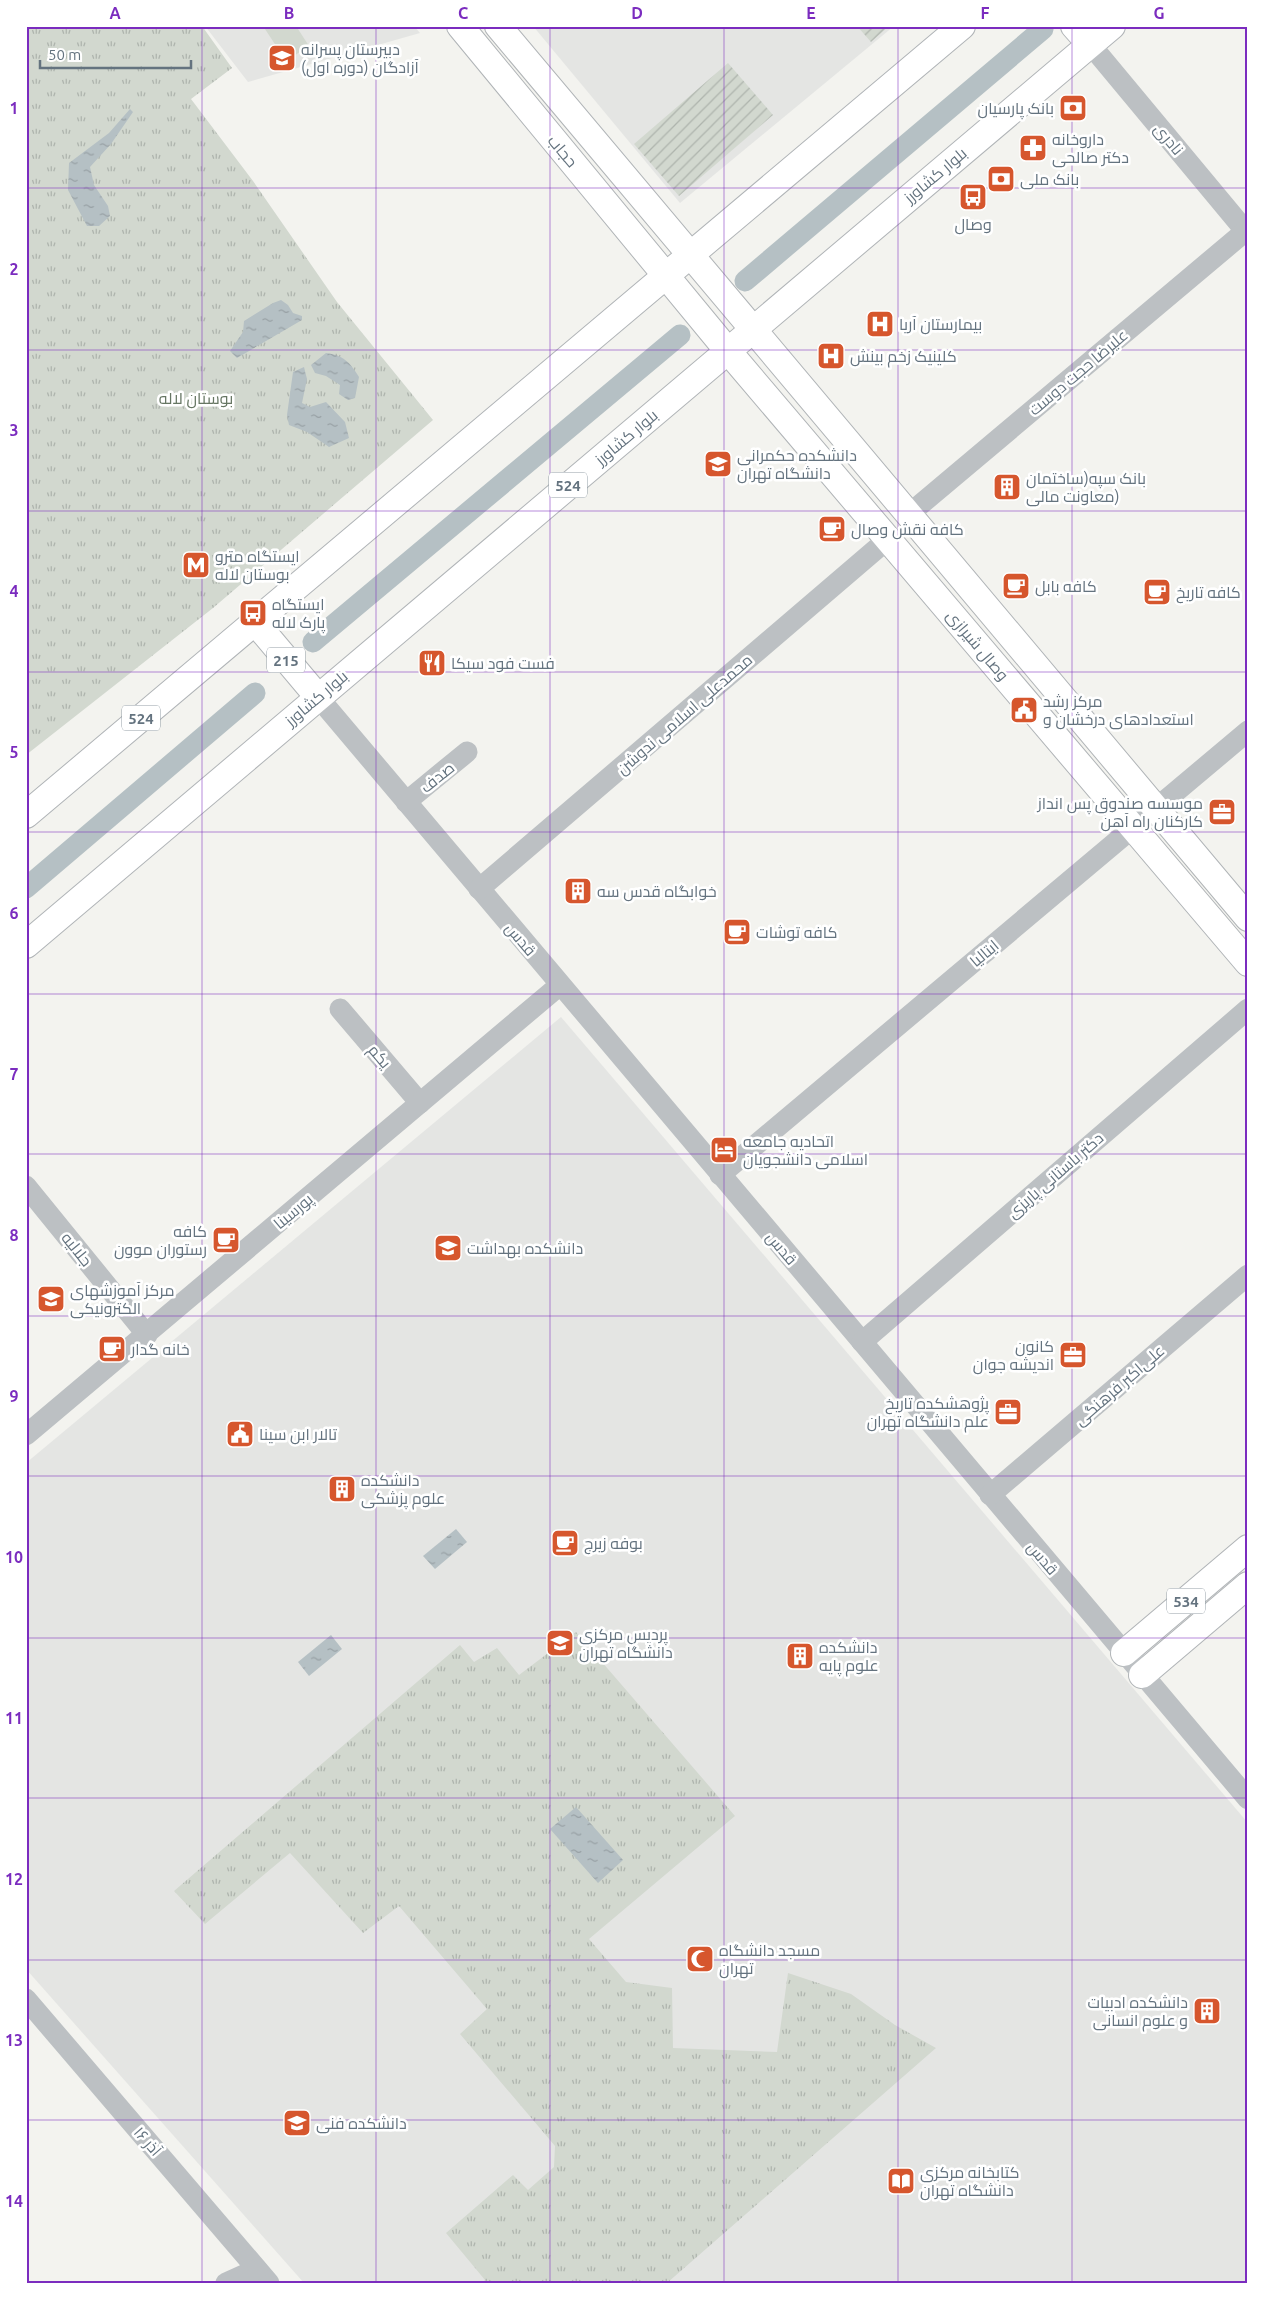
<svg xmlns="http://www.w3.org/2000/svg" width="1274" height="2309" viewBox="0 0 1274 2309" font-family="Ubuntu,Cairo,sans-serif">
  <style>
    .built { fill: #e4e5e3 }
    .grass { fill: url(#grass-tufts) }
    .garden { fill: url(#garden-furrows) }
    .pitch { fill: #d2d8cf }
    .water { fill: url(#water-ripples) }
    .lines { fill: none; stroke-linecap: round; stroke-linejoin: round }
    .canal { stroke: #b5c0c4; stroke-width: 21 }
    .major-casing { stroke: #b0b4b7; stroke-width: 28 }
    .minor { stroke: #bcc0c3; stroke-width: 21 }
    .major { stroke: #fff; stroke-width: 26 }
    .grid { fill: none; stroke: #7b2cbf; stroke-width: 1; stroke-opacity: 0.55 }
    .labels { text-anchor: middle; dominant-baseline: central; stroke-width: 5; stroke-linejoin: round; paint-order: stroke }
    .shield { fill: #fff; stroke: #929da5; stroke-width: 1 }
    .shield-label { font-size: 15px; font-weight: bold; fill: #64737f }
    .poi-label { font-size: 16px; fill: #64737f; stroke: #fff; text-anchor: start }
    .street-label { font-size: 16px; fill: #64737f; stroke: #fff }
    .park-label { font-size: 16px; fill: #667663; stroke: #fff }
    .neatline { fill: none; stroke: #7b2cbf; stroke-width: 2 }
    .grid-label { font-size: 16px; text-anchor: middle; font-weight: bold; fill: #7b2cbf }
  </style>
  <defs>
    <pattern id="grass-tufts" width="24" height="20" patternUnits="userSpaceOnUse" patternTransform="scale(1.25)"><rect width="24" height="20" fill="#d2d8cf"/><path d="M3 7l-1-3M5 7V3M7 7l1-3M15 17l-1-3M17 17v-4M19 17l1-3" fill="none" stroke="#aeb4ad"/></pattern>
    <pattern id="garden-furrows" width="10" height="10" patternUnits="userSpaceOnUse" patternTransform="scale(1.25)"><rect width="10" height="10" fill="#d2d8cf"/><path d="M-1 1l2-2M0 10L10 0M9 11l2-2" fill="none" stroke="#aeb4ad"/></pattern>
    <pattern id="water-ripples" width="26" height="14" patternUnits="userSpaceOnUse" patternTransform="scale(1.25)"><rect width="26" height="14" fill="#b5c0c4"/><path d="M2 4q2-2 4 0t4 0M15 11q2-2 4 0t4 0" fill="none" stroke="#97a0a4"/></pattern>
  </defs>
  <rect width="100%" height="100%" fill="#f3f3ef"/>
  <!-- built -->
  <g class="built">
    <path d="M205,26H414L420,33L248,82Z"/>
    <path d="M533,26H894L680,203Z"/>
    <path d="M561,1017L1248,1823V2283H304L26,1969V1463Z"/>
  </g>
  <!-- grass -->
  <g class="grass">
    <path d="M26,26H202L232,68L191,99L253,181L337,302L433,420L213,608L26,755Z"/>
    <path d="M576,1632L735,1816L589,1939L626,1982L672,1988L673,2048L777,2052L788,1973L851,1994L895,2025L936,2048L667,2283H482L485,2280L446,2233L513,2175L528,2190L554,2167L555,2146L460,2034L487,2009L399,1906L363,1933L290,1853L205,1924L174,1891L460,1645L474,1662L497,1648L519,1675Z"/>
  </g>
  <!-- garden -->
  <g class="garden">
    <path d="M857,26H889L871,42Z"/>
    <path d="M728,63L773,115L679,196L634,144Z"/>
  </g>
  <!-- pitch -->
  <path class="pitch" d="M263,26H296L309,46L286,61Z"/>
  <!-- water -->
  <g class="water">
    <path d="M130,109L133,112L111,144L90,167L94,185L108,206L110,216L99,226H87L68,190L69,163L109,133Z"/>
    <path d="M281,300L288,305L293,313L302,316V320L237,358L230,351L243,332L244,321L273,303Z"/>
    <path d="M326,353C343,355 350,362 359,377L355,398L348,400L339,394L340,385L326,376L315,373L311,365Z"/>
    <path d="M304,367L307,379L302,403L310,407L326,402L345,422L349,438L329,447L307,432L289,425L287,415L293,372Z"/>
    <path d="M456,1529L467,1542L435,1569L423,1556Z"/>
    <path d="M331,1635L342,1649L309,1676L298,1662Z"/>
    <path d="M576,1807L623,1860L598,1883L550,1829Z"/>
  </g>
  <g class="lines">
    <!-- canal -->
    <g class="canal">
      <path d="M745,281L1043,29"/>
      <path d="M313,642L680,335"/>
      <path d="M26,888L255,693"/>
    </g>
    <defs>
      <g id="major">
        <path d="M460,26L728,351L1248,963"/>
        <path d="M498,26L1248,918"/>
        <path d="M1074,26L1090,44"/>
        <path d="M255,622L318,697"/>
        <path d="M26,815L962,26"/>
        <path d="M26,945L1112,26"/>
        <path d="M1124,1653L1248,1548"/>
        <path d="M1142,1675L1248,1585"/>
      </g>
    </defs>
    <!-- major casing -->
    <use href="#major" class="major-casing"/>
    <!-- minor -->
    <g class="minor">
      <path d="M1090,44L1248,234"/>
      <path d="M908,515L1248,229"/>
      <path d="M318,697L1248,1799"/>
      <path d="M406,802L467,752"/>
      <path d="M479,889L888,539"/>
      <path d="M340,1009L420,1103"/>
      <path d="M720,1175L1248,731"/>
      <path d="M26,1186L147,1335"/>
      <path d="M862,1342L1248,1009"/>
      <path d="M26,1435L560,985"/>
      <path d="M990,1495L1248,1275"/>
      <path d="M26,1999L269,2283"/>
      <path d="M226,2283L257,2269"/>
    </g>
    <!-- major -->
    <use href="#major" class="major"/>
  </g>
  <!-- grid -->
  <path class="grid" d="M202,26V2283M376,26V2283M550,26V2283M724,26V2283M898,26V2283M1072,26V2283M26,188H1248M26,350H1248M26,511H1248M26,672H1248M26,832H1248M26,994H1248M26,1154H1248M26,1316H1248M26,1476H1248M26,1638H1248M26,1798H1248M26,1960H1248M26,2120H1248"/>
  <!-- icons -->
  <defs>
    <symbol id="school-square" viewBox="-11 -11 22 22"><rect x="-9" y="-9" width="18" height="18" rx="4" fill="#d6562d" stroke="#fff"/><path d="M0-5L7-2L0 1L-7-2ZM-4 1L0 2.5L4 1V4Q0 6-4 4Z" fill="#fff"/></symbol>
    <symbol id="bank-square" viewBox="-11 -11 22 22"><rect x="-9" y="-9" width="18" height="18" rx="4" fill="#d6562d" stroke="#fff"/><path d="M-6-4H6V4H-6ZM0-2.3a2.3 2.3 0 1 0 0 4.6a2.3 2.3 0 1 0 0-4.6Z" fill="#fff"/></symbol>
    <symbol id="pharmacy-square" viewBox="-11 -11 22 22"><rect x="-9" y="-9" width="18" height="18" rx="4" fill="#d6562d" stroke="#fff"/><path d="M-2-6h4v4h4v4h-4v4h-4v-4h-4v-4h4Z" fill="#fff"/></symbol>
    <symbol id="bus-square" viewBox="-11 -11 22 22"><rect x="-9" y="-9" width="18" height="18" rx="4" fill="#d6562d" stroke="#fff"/><path d="M-5-6H5V4H4V6H2V4H-2V6H-4V4H-5ZM-3.5-4V0h7V-4ZM-3.5 1.2v1.5H-2V1.2ZM2 1.2v1.5H3.5V1.2Z" fill="#fff"/></symbol>
    <symbol id="hospital-square" viewBox="-11 -11 22 22"><rect x="-9" y="-9" width="18" height="18" rx="4" fill="#d6562d" stroke="#fff"/><path d="M-5-5h3v3.5h4V-5h3V5h-3V1.5h-4V5h-3Z" fill="#fff"/></symbol>
    <symbol id="university-square" viewBox="-11 -11 22 22"><rect x="-9" y="-9" width="18" height="18" rx="4" fill="#d6562d" stroke="#fff"/><path d="M0-5L7-2L0 1L-7-2ZM-4 1L0 2.5L4 1V4Q0 6-4 4Z" fill="#fff"/></symbol>
    <symbol id="building-square" viewBox="-11 -11 22 22"><rect x="-9" y="-9" width="18" height="18" rx="4" fill="#d6562d" stroke="#fff"/><path d="M-4-6H4V6H1V3H-1V6H-4ZM-2.5-4.3h1.7v1.8h-1.7ZM.8-4.3h1.7v1.8H.8ZM-2.5-1h1.7V.8h-1.7ZM.8-1h1.7V.8H.8Z" fill="#fff"/></symbol>
    <symbol id="cafe-square" viewBox="-11 -11 22 22"><rect x="-9" y="-9" width="18" height="18" rx="4" fill="#d6562d" stroke="#fff"/><path d="M-5.5-4.5H6V0H3Q3 3.5 0 3.5H-2.5Q-5.5 3.5-5.5 0ZM3-3.2v2h1.7v-2ZM-6 4.5H4V6H-6Z" fill="#fff"/></symbol>
    <symbol id="metro-square" viewBox="-11 -11 22 22"><rect x="-9" y="-9" width="18" height="18" rx="4" fill="#d6562d" stroke="#fff"/><path d="M-5.5 5V-5H-3L0 0L3-5H5.5V5H3V-.5L0 4L-3-.5V5Z" fill="#fff"/></symbol>
    <symbol id="restaurant-square" viewBox="-11 -11 22 22"><rect x="-9" y="-9" width="18" height="18" rx="4" fill="#d6562d" stroke="#fff"/><path d="M-5-6h1v4h1v-4h1v4h1v-4h1v5L-1.5 .5V6h-2V.5L-5-1ZM5-6V6H3V1.5H1.5Q1.5-4 5-6Z" fill="#fff"/></symbol>
    <symbol id="civic-square" viewBox="-11 -11 22 22"><rect x="-9" y="-9" width="18" height="18" rx="4" fill="#d6562d" stroke="#fff"/><path d="M-.6-6.5H3V-4.5H.6V-3L4-1V1h2V6H-6V1h2V-1L-.6-3ZM-1.2 2.5V6h2.4V2.5Z" fill="#fff"/></symbol>
    <symbol id="office-square" viewBox="-11 -11 22 22"><rect x="-9" y="-9" width="18" height="18" rx="4" fill="#d6562d" stroke="#fff"/><path d="M-6-3h4V-5.5h4V-3h4V5H-6ZM-1-4.5V-3h2v-1.5ZM-6 0V1H6V0Z" fill="#fff"/></symbol>
    <symbol id="hotel-square" viewBox="-11 -11 22 22"><rect x="-9" y="-9" width="18" height="18" rx="4" fill="#d6562d" stroke="#fff"/><path d="M-6-4.5h1.5V1H6V5H4.5V3h-9V5H-6ZM-4 0a1.8 1.8 0 1 1 3.6 0ZM.5 0V-2.5h3Q6-2.5 6 0Z" fill="#fff"/></symbol>
    <symbol id="mosque-square" viewBox="-11 -11 22 22"><rect x="-9" y="-9" width="18" height="18" rx="4" fill="#d6562d" stroke="#fff"/><path d="M3.5-4.9A6 6 0 1 0 3.5 4.9A5 5 0 1 1 3.5-4.9Z" fill="#fff"/></symbol>
    <symbol id="library-square" viewBox="-11 -11 22 22"><rect x="-9" y="-9" width="18" height="18" rx="4" fill="#d6562d" stroke="#fff"/><path d="M-6-4Q-3-5.5-.7-3.5V5Q-3 3-6 4ZM6-4Q3-5.5 .7-3.5V5Q3 3 6 4Z" fill="#fff"/></symbol>
  </defs>
  <g fill-rule="evenodd">
    <use href="#school-square" x="266" y="42" width="32" height="32"/>
    <use href="#bank-square" x="1057" y="92" width="32" height="32"/>
    <use href="#pharmacy-square" x="1017" y="132" width="32" height="32"/>
    <use href="#bank-square" x="985" y="163" width="32" height="32"/>
    <use href="#bus-square" x="957" y="181" width="32" height="32"/>
    <use href="#hospital-square" x="864" y="308" width="32" height="32"/>
    <use href="#hospital-square" x="815" y="340" width="32" height="32"/>
    <use href="#university-square" x="702" y="448" width="32" height="32"/>
    <use href="#building-square" x="991" y="471" width="32" height="32"/>
    <use href="#cafe-square" x="816" y="513" width="32" height="32"/>
    <use href="#metro-square" x="180" y="549" width="32" height="32"/>
    <use href="#cafe-square" x="1000" y="570" width="32" height="32"/>
    <use href="#cafe-square" x="1141" y="576" width="32" height="32"/>
    <use href="#bus-square" x="237" y="597" width="32" height="32"/>
    <use href="#restaurant-square" x="416" y="647" width="32" height="32"/>
    <use href="#civic-square" x="1008" y="694" width="32" height="32"/>
    <use href="#office-square" x="1206" y="796" width="32" height="32"/>
    <use href="#building-square" x="562" y="875" width="32" height="32"/>
    <use href="#cafe-square" x="721" y="916" width="32" height="32"/>
    <use href="#hotel-square" x="708" y="1134" width="32" height="32"/>
    <use href="#cafe-square" x="210" y="1224" width="32" height="32"/>
    <use href="#university-square" x="432" y="1232" width="32" height="32"/>
    <use href="#university-square" x="35" y="1283" width="32" height="32"/>
    <use href="#cafe-square" x="96" y="1333" width="32" height="32"/>
    <use href="#office-square" x="1057" y="1339" width="32" height="32"/>
    <use href="#office-square" x="992" y="1396" width="32" height="32"/>
    <use href="#civic-square" x="224" y="1418" width="32" height="32"/>
    <use href="#building-square" x="326" y="1473" width="32" height="32"/>
    <use href="#cafe-square" x="549" y="1527" width="32" height="32"/>
    <use href="#university-square" x="544" y="1627" width="32" height="32"/>
    <use href="#building-square" x="784" y="1640" width="32" height="32"/>
    <use href="#mosque-square" x="684" y="1943" width="32" height="32"/>
    <use href="#building-square" x="1191" y="1995" width="32" height="32"/>
    <use href="#university-square" x="281" y="2107" width="32" height="32"/>
    <use href="#library-square" x="885" y="2165" width="32" height="32"/>
  </g>
  <g class="labels">
    <!-- shield labels -->
    <g class="shield">
      <rect x="549" y="472.5" width="38" height="25" rx="4"/>
      <rect x="267" y="647.5" width="38" height="25" rx="4"/>
      <rect x="122" y="705.5" width="38" height="25" rx="4"/>
      <rect x="1167" y="1588.5" width="38" height="25" rx="4"/>
    </g>
    <g class="shield-label">
      <text x="568" y="485">524</text>
      <text x="286" y="660">215</text>
      <text x="141" y="718">524</text>
      <text x="1186" y="1601">534</text>
    </g>
    <!-- poi labels -->
    <g class="poi-label">
      <text x="301" y="49">دبيرستان پسرانه<tspan x="301" dy="18">آزادگان (دوره اول)</tspan></text>
      <text x="1054" y="108" text-anchor="end">بانک پارسیان</text>
      <text x="1052" y="139">داروخانه<tspan x="1052" dy="18">دکتر صالحی</tspan></text>
      <text x="1020" y="179">بانک ملی</text>
      <text x="973" y="224" text-anchor="middle">وصال</text>
      <text x="899" y="324">بیمارستان آریا</text>
      <text x="850" y="356">کلینیک زخم بینش</text>
      <text x="737" y="455">دانشکده حکمرانی<tspan x="737" dy="18">دانشگاه تهران</tspan></text>
      <text x="1026" y="478">بانک سپه(ساختمان<tspan x="1026" dy="18">معاونت مالی)</tspan></text>
      <text x="851" y="529">کافه نقش وصال</text>
      <text x="215" y="556">ایستگاه مترو<tspan x="215" dy="18">بوستان لاله</tspan></text>
      <text x="1035" y="586">کافه بابل</text>
      <text x="1176" y="592">کافه تاریخ</text>
      <text x="272" y="604">ایستگاه<tspan x="272" dy="18">پارک لاله</tspan></text>
      <text x="451" y="663">فست فود سیکا</text>
      <text x="1043" y="701">مرکز رشد<tspan x="1043" dy="18">استعدادهای درخشان و</tspan></text>
      <text x="1203" y="803" text-anchor="end">موسسه صندوق پس انداز<tspan x="1203" dy="18">کارکنان راه آهن</tspan></text>
      <text x="597" y="891">خوابگاه قدس سه</text>
      <text x="756" y="932">کافه توشات</text>
      <text x="743" y="1141">اتحادیه جامعه<tspan x="743" dy="18">اسلامی دانشجویان</tspan></text>
      <text x="207" y="1231" text-anchor="end">کافه<tspan x="207" dy="18">رستوران موون</tspan></text>
      <text x="467" y="1248">دانشکده بهداشت</text>
      <text x="70" y="1290">مرکز آموزشهای<tspan x="70" dy="18">الکترونیکی</tspan></text>
      <text x="1054" y="1346" text-anchor="end">کانون<tspan x="1054" dy="18">اندیشه جوان</tspan></text>
      <text x="131" y="1349">خانه گدار</text>
      <text x="989" y="1403" text-anchor="end">پژوهشکده تاریخ<tspan x="989" dy="18">علم دانشگاه تهران</tspan></text>
      <text x="259" y="1434">تالار ابن سینا</text>
      <text x="361" y="1480">دانشکده<tspan x="361" dy="18">علوم پزشکی</tspan></text>
      <text x="584" y="1543">بوفه زیرج</text>
      <text x="579" y="1634">پردیس مرکزی<tspan x="579" dy="18">دانشگاه‌ تهران</tspan></text>
      <text x="819" y="1647">دانشکده<tspan x="819" dy="18">علوم پایه</tspan></text>
      <text x="719" y="1950">مسجد دانشگاه<tspan x="719" dy="18">تهران</tspan></text>
      <text x="1188" y="2002" text-anchor="end">دانشکده ادبیات<tspan x="1188" dy="18">و علوم انسانی</tspan></text>
      <text x="316" y="2123">دانشکده فنی</text>
      <text x="920" y="2172">کتابخانه مرکزی<tspan x="920" dy="18">دانشگاه تهران</tspan></text>
    </g>
    <!-- street labels -->
    <g class="street-label">
      <text transform="translate(1169 139) rotate(50)">نادری</text>
      <text transform="translate(563 151) rotate(50)">حجاب</text>
      <text transform="translate(935 175) rotate(-40)">بلوار کشاورز</text>
      <text transform="translate(1078 372) rotate(-40)">علیرضا حجت دوست</text>
      <text transform="translate(626 437) rotate(-40)">بلوار کشاورز</text>
      <text transform="translate(978 645) rotate(50)">وصال شیرازی</text>
      <text transform="translate(316 698) rotate(-40)">بلوار کشاورز</text>
      <text transform="translate(684 714) rotate(-41)">محمدعلی اسلامی ندوشن</text>
      <text transform="translate(437 777) rotate(-39)">صدف</text>
      <text transform="translate(521 939) rotate(50)">قدس</text>
      <text transform="translate(984 953) rotate(-40)">ایتالیا</text>
      <text transform="translate(380 1056) rotate(50)">یکم</text>
      <text transform="translate(1055 1175) rotate(-41)">دکتر باستانی پاریزی</text>
      <text transform="translate(293 1211) rotate(-40)">پورسینا</text>
      <text transform="translate(782 1248) rotate(50)">قدس</text>
      <text transform="translate(77 1249) rotate(51)">جلالیه</text>
      <text transform="translate(1119 1385) rotate(-41)">علی‌اکبر فرهنگی</text>
      <text transform="translate(1043 1558) rotate(50)">قدس</text>
      <text transform="translate(148 2141) rotate(49)">۱۶ آذر</text>
    </g>
    <!-- park labels -->
    <g class="park-label">
      <text x="196" y="398">بوستان لاله</text>
    </g>
  </g>
  <!-- border -->
  <rect width="1274" height="2309" fill="none" stroke="#ffffff" stroke-width="55"/>
  <!-- scale -->
  <path d="M40 60v8h151v-8" fill="none" stroke="#64737f" stroke-width="2.5"/>
  <text x="48" y="60" font-size="15" fill="#64737f" stroke="#ffffff" stroke-width="4" paint-order="stroke">50 m</text>
  <rect x="28" y="28" width="1218" height="2254" class="neatline"/>
  <g class="grid-label">
    <text x="115" y="19">A</text>
    <text x="289" y="19">B</text>
    <text x="463" y="19">C</text>
    <text x="637" y="19">D</text>
    <text x="811" y="19">E</text>
    <text x="985" y="19">F</text>
    <text x="1159" y="19">G</text>
    <text x="14" y="114">1</text>
    <text x="14" y="275">2</text>
    <text x="14" y="436">3</text>
    <text x="14" y="597">4</text>
    <text x="14" y="758">5</text>
    <text x="14" y="919">6</text>
    <text x="14" y="1080">7</text>
    <text x="14" y="1241">8</text>
    <text x="14" y="1402">9</text>
    <text x="14" y="1563">10</text>
    <text x="14" y="1724">11</text>
    <text x="14" y="1885">12</text>
    <text x="14" y="2046">13</text>
    <text x="14" y="2207">14</text>
  </g>
</svg>
